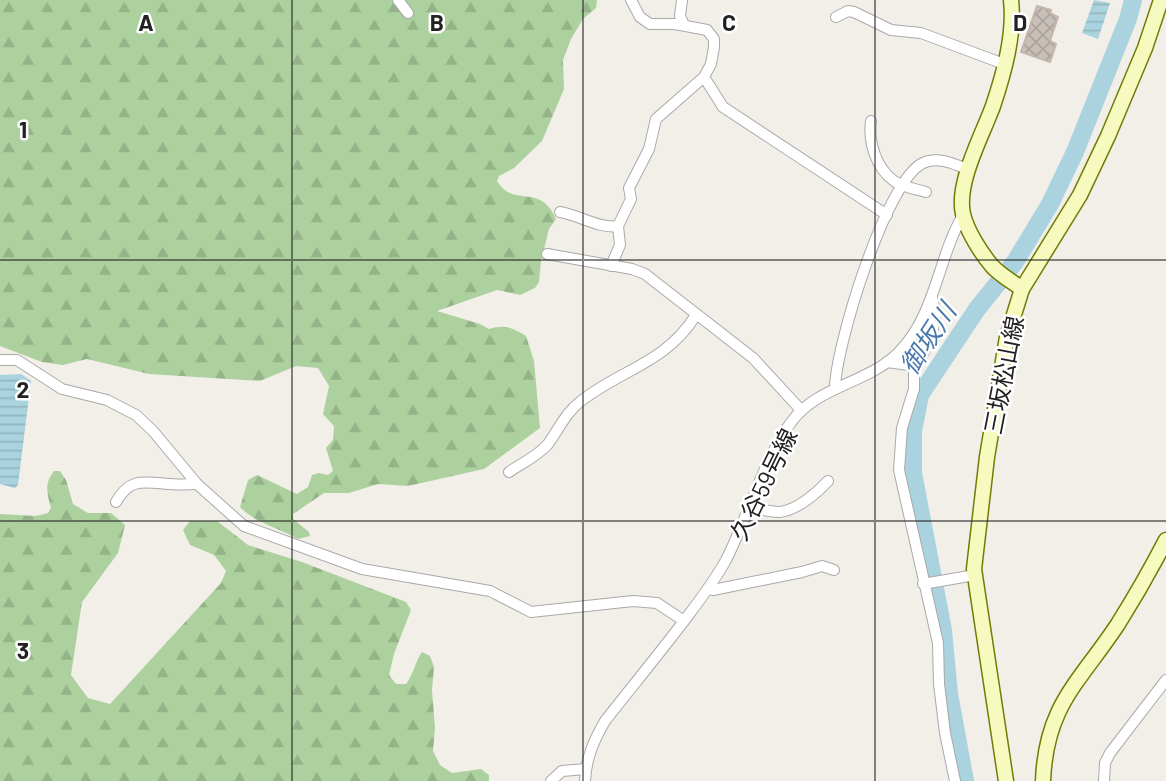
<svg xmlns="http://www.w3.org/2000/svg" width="1166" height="781" viewBox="0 0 1166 781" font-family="Barlow,'Noto Sans JP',sans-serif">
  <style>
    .forest { fill: url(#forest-firs) }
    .water { fill: url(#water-rules) }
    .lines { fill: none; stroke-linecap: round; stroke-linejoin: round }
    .river { stroke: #aad3df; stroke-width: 18 }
    .building { fill: url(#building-cross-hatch); stroke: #c4b6ab; stroke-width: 2 }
    .minor-casing { stroke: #a9a9a9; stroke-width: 12 }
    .secondary-casing { stroke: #707d05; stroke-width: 17 }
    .minor { stroke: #fff; stroke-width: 10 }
    .secondary { stroke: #f7fabf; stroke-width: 14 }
    .grid { fill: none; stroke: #222; stroke-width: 2; stroke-opacity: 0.55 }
    .labels { text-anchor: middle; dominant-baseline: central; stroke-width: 5; stroke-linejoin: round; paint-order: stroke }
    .street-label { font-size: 24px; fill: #222; stroke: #fff }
    .water-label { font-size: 26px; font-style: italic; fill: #4a7aab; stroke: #fff }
    .grid-label { font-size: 23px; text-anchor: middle; font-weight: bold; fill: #222; stroke: #fff; stroke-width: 5; stroke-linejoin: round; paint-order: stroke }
  </style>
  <defs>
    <pattern id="forest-firs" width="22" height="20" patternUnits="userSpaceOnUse" patternTransform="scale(1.75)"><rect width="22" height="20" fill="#add19e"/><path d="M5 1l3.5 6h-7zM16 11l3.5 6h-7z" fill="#95b388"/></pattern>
    <pattern id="water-rules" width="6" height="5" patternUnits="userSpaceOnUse" patternTransform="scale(1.75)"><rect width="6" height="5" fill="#aad3df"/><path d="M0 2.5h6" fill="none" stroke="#92b5bf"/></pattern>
    <pattern id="building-cross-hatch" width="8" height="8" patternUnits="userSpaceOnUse" patternTransform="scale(1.75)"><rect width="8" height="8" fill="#c7bfb8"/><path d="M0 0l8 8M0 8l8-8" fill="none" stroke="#aba49e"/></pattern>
  </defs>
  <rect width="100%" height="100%" fill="#f2efe9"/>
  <!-- forest -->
  <g class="forest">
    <path d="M0,0H597L596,8L583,19L571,39L563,60L564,89L542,141L514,168L499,176L497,181C514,209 540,182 556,219L549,229L541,261L539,282L535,288L520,295L497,290L437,311L480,324L489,329C504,324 513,328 526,336L534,361L540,428L484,469L408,486L378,484L349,493H324L293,514V519L309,532L310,536L298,539C279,528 255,523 240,507L248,480L257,475L297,494L308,487L312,475L319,473L328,475L333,471L326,448L333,440L334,426L323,414L329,386L318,368L296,366L260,381L149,374L87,359L63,365L42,362L0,346Z"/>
    <path d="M54,471H60L66,480L73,504L88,513H111L125,525L118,553L82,602L71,675L88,698L110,704L221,583L226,571L214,555L190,545L183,530L190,521H217L248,545L302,562L406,602L411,610L394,654L389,675L396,684H406C414,673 415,662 422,652L430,656L434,667L432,690L435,728L433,751L440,765L452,773L481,769L489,775V781H0V514L36,516L48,513L51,508C47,493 44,483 54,471Z"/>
  </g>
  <!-- water -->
  <g class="water">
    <path d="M1094,0L1110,3L1098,39L1082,33Z"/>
    <path d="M21,374L31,381L18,485L15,488L0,484V375Z"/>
  </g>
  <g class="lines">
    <!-- river -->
    <path class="river" d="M965,781L949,694L943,630L913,473V431L920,395L977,309L1015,262L1050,204L1075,152L1128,19L1133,0"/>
  </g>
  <!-- building -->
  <path class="building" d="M1037,6L1051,10L1050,13L1058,17L1050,41L1056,44L1050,62L1021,52Z"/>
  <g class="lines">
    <defs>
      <g id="minor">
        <path d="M398,0L408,13"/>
        <path d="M682,0L680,16L684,25"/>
        <path d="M836,17L848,11L854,12L891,30L921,33L1004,64"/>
        <path d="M704,77L723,107L887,215"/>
        <path d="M871,121C868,142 876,168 894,181C903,187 915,189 926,192"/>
        <path d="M560,212C579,215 599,229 618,226"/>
        <path d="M547,254L632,269L645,274L753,358L801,410"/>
        <path d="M611,266L620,245L618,226L631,199L629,188L649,149L656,119L704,77L711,64L714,47V39L707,30L675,24H650L640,17L631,0"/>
        <path d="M932,297L936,315L932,333L934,340L926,348L914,372V389L902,428L899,470L938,643L939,684L945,733L955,781"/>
        <path d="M0,360H17L62,389L107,400L136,415L153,431L197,484L244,526L362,569L490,591L531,612L633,601L657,603L684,621"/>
        <path d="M887,362L916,366"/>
        <path d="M835,389C835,348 886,180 923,163C938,156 955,164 969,170"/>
        <path d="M509,472C522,463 538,456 548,444C559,429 566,412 581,401C622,369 666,363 696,315"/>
        <path d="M116,502C130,477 144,482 169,484C178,485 188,484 197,484"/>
        <path d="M750,507C759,509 770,512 779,512C796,511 817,493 828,481"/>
        <path d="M923,584L975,575"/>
        <path d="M709,588L713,590L802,572L822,566L834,570"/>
        <path d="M551,781L562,771L586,769"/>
        <path d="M585,781C586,758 594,740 605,721C631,688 658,655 684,621C699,601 714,582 726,560C749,515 762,462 792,421C818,386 868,383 898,353C936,315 937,260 963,215"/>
        <path d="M1104,781L1105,763L1110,753L1166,680"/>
      </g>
      <g id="secondary">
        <path d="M1011,0C1015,34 1004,73 993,106C982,136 956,183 963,214C967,231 981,253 992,266C1000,275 1013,282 1022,289"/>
        <path d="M1006,781L974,569L987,457L1007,337L1022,289L1080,195L1108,136L1145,48L1161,0"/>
        <path d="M1043,781C1046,705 1079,683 1118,624C1135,597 1151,569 1166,540"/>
      </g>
    </defs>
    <!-- minor casing -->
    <use href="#minor" class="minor-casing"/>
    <!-- secondary casing -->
    <use href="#secondary" class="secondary-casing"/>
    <!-- minor -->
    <use href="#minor" class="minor"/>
    <!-- secondary -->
    <use href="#secondary" class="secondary"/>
  </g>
  <!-- grid -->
  <path class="grid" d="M292,0V781M583,0V781M875,0V781M0,260H1166M0,521H1166"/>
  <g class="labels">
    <!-- street labels -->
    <g class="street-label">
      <text transform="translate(1003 375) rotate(-79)">三坂松山線</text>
      <text transform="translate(763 484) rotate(-64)">久谷59号線</text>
    </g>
    <!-- water labels -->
    <g class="water-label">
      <text transform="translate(927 338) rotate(-57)">御坂川</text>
    </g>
  </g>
  <g class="grid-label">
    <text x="146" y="31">A</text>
    <text x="437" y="31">B</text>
    <text x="729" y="31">C</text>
    <text x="1020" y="31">D</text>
    <text x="23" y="138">1</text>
    <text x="23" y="398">2</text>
    <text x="23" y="659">3</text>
  </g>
</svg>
